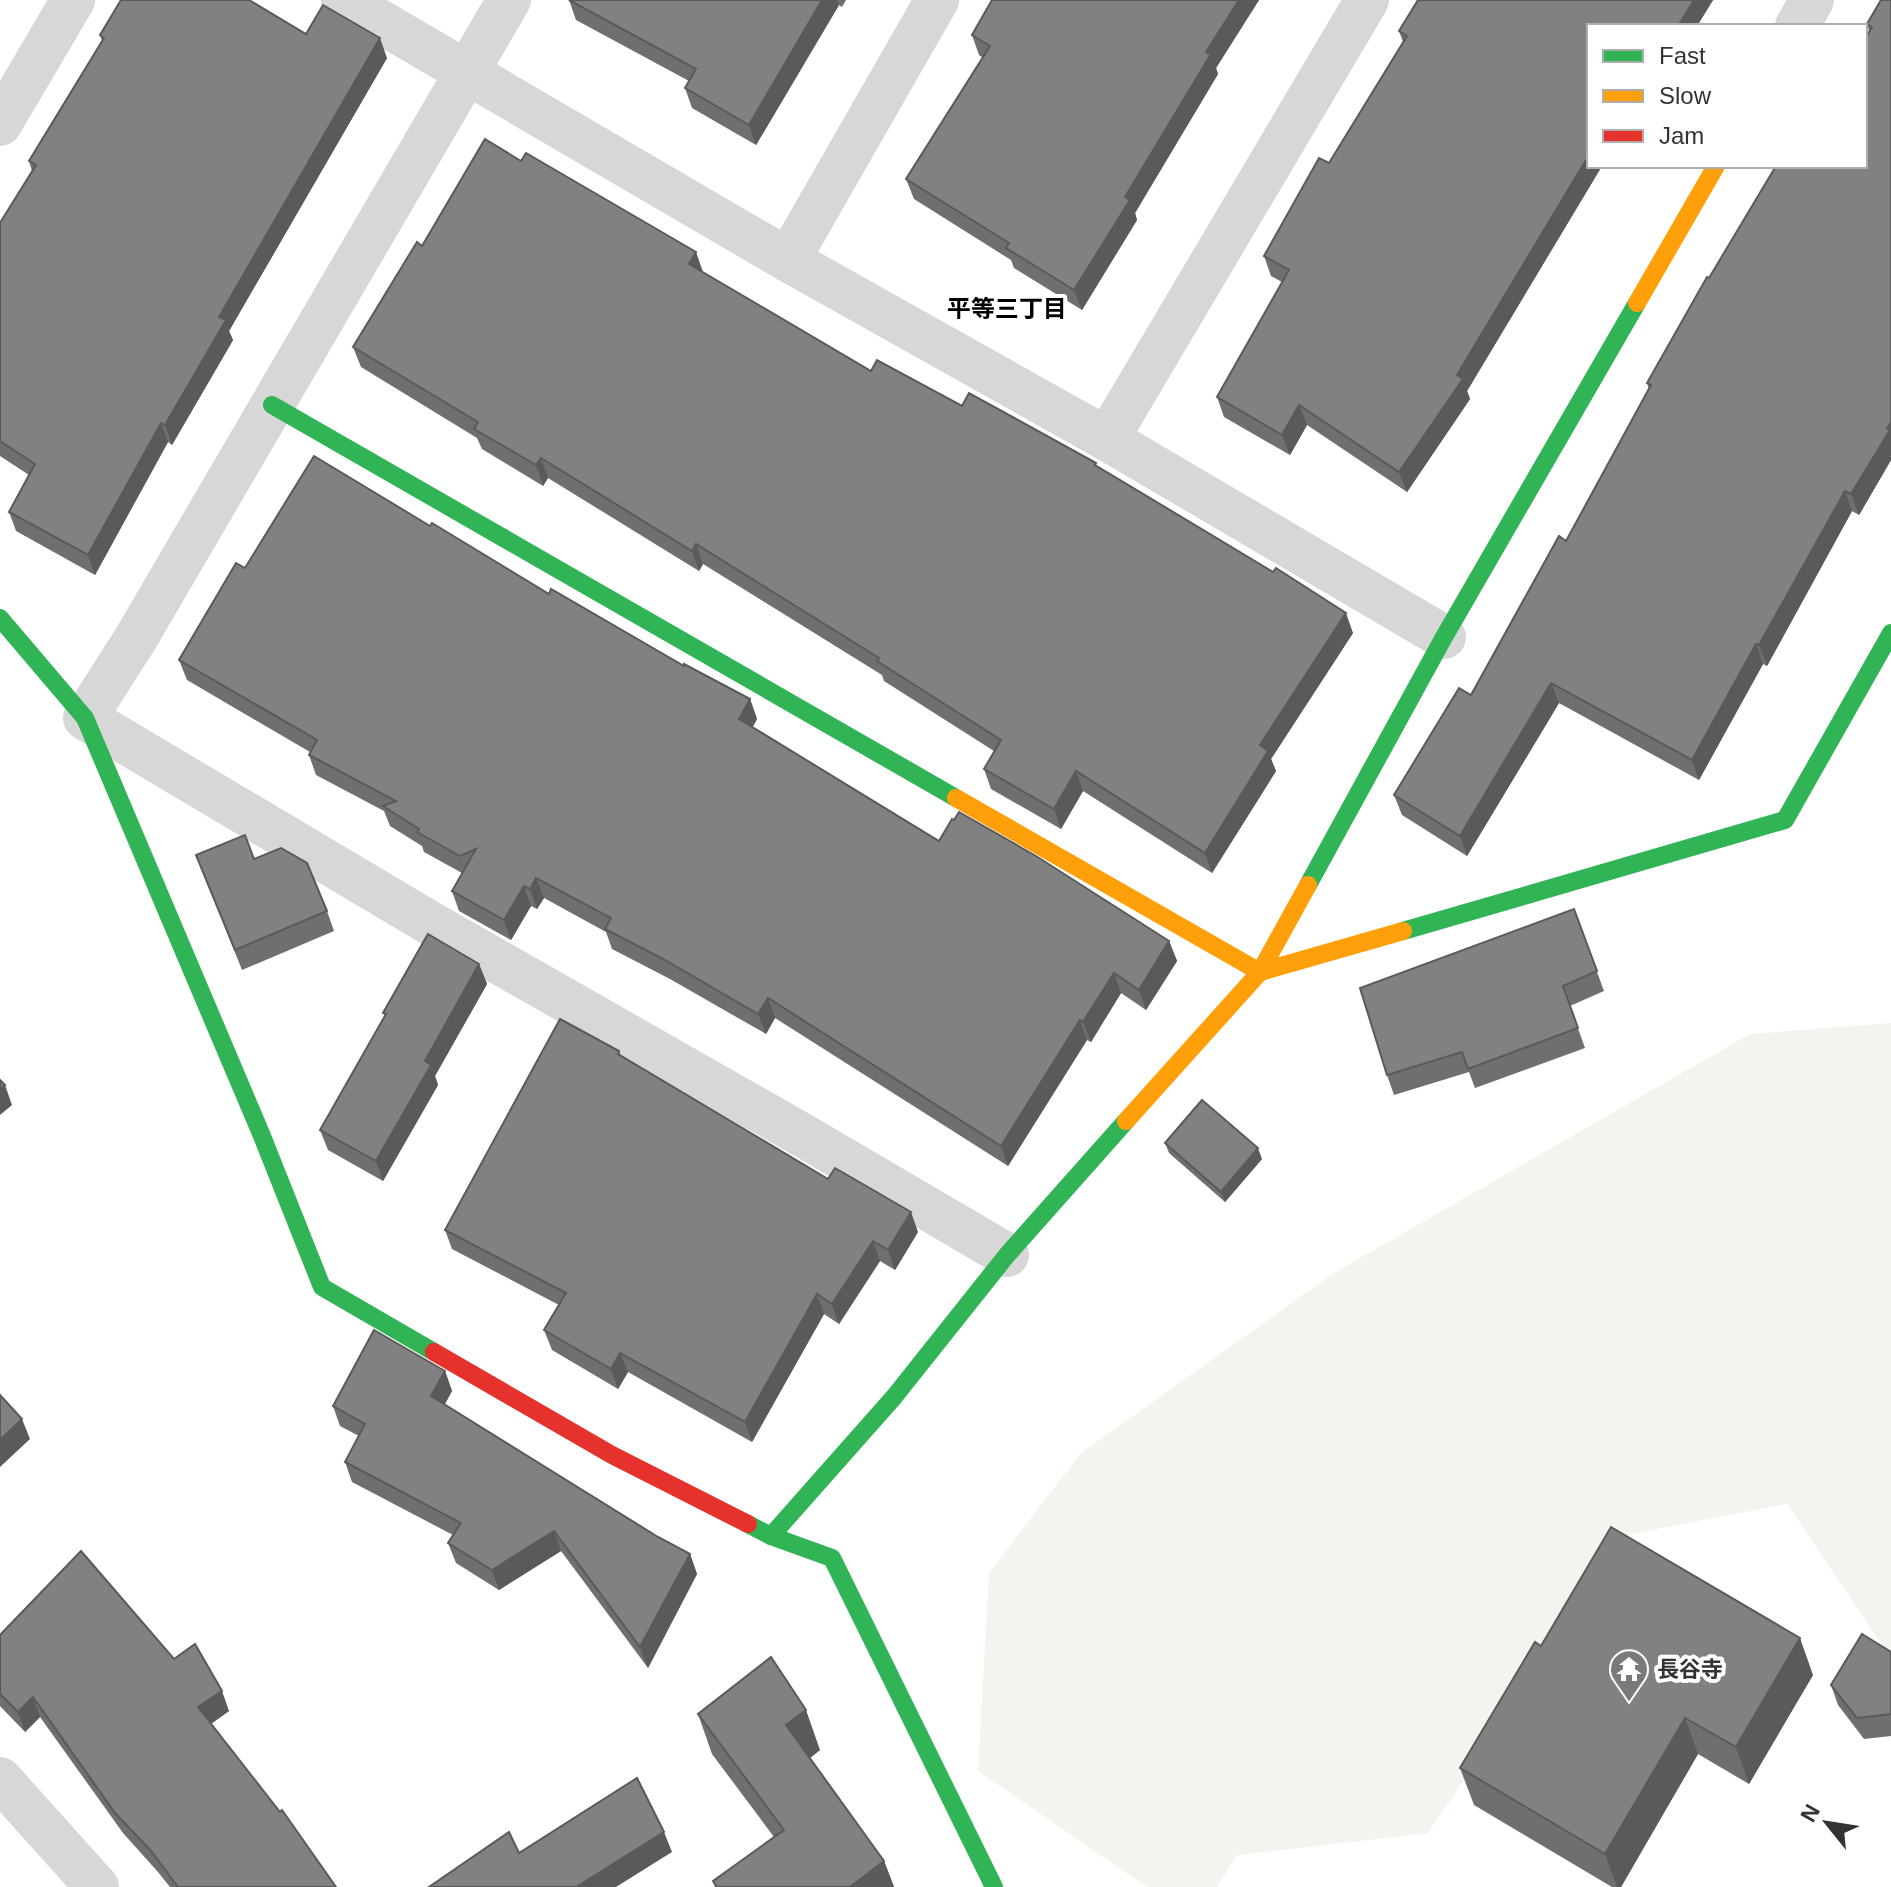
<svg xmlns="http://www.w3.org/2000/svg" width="1891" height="1887" viewBox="0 0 1891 1887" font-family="Arial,'Noto Sans JP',sans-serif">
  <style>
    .green { fill: #f1f5ed }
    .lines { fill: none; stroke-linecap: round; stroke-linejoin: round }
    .street { stroke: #d7d7d7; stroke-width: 44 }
    .fast { stroke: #30b455; stroke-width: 18 }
    .slow { stroke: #ff9f0a; stroke-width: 18 }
    .jam { stroke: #e5322d; stroke-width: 18 }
    .wall { fill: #6f6f6f }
    .shaded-wall { fill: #5a5a5a }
    .building { fill: #818181; stroke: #5a5a5a; stroke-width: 2 }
    .labels { text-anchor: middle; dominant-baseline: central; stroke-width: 8; stroke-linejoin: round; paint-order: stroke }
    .poi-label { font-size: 22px; font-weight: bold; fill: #333; stroke: #fff; text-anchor: start }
    .neighbourhood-label { font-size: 24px; font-weight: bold; fill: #000; stroke: #fff }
  </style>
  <rect width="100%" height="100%" fill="#fff"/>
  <!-- green -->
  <path class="green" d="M1891,1023V1658L1787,1504L1631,1534L1428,1833L1237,1855L1217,1887H1147L978,1771L989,1573L1081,1453L1334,1273L1750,1034Z"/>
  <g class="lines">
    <!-- street -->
    <g class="street">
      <path d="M343,0L788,260L1107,439L1444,637"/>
      <path d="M509,0L136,638L85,718L430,923L804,1136L1007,1255"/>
      <path d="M1797,26L1812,0"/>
      <path d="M0,124L73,0"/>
      <path d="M788,260L937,0"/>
      <path d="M1107,439L1367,0"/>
      <path d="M0,1779L97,1887"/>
    </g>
    <!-- fast -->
    <g class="fast">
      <path d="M272,405L956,798"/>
      <path d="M0,618L85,718L262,1136L322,1287L434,1352"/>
      <path d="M1308,885L1444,637L1637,303"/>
      <path d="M1403,931L1785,820L1891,633"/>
      <path d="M748,1524L771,1536L832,1558L994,1887"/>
      <path d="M771,1536L894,1397L1007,1255L1126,1121"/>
    </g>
    <!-- slow -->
    <g class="slow">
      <path d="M1637,303L1716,166"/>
      <path d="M956,798L1260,972L1403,931"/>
      <path d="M1126,1121L1260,972L1308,885"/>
    </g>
    <!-- jam -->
    <path class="jam" d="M434,1352L612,1455L748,1524"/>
  </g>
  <!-- wall -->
  <g class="wall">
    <path d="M569,0H846L842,7L839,5L756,145L692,108L685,88L689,81L576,20Z"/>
    <path d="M992,0H1259L1216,68L1218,74L1135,213L1137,220L1082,310L1014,268L1011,260L914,199L906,179L983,58L979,55L972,35Z"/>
    <path d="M1418,0H1713L1697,26H1589V166H1602L1467,391L1470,399L1407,492L1307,425L1290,455L1224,417L1217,397L1282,282L1271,276L1264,256L1329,163L1403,42L1399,31Z"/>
    <path d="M1891,0V460L1859,515L1852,511L1767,666L1763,664L1699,780L1559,703L1467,856L1402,815L1394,795L1471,695L1566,541L1649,389L1647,383L1709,278L1865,166L1869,31L1867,24Z"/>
    <path d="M306,34L387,58L229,331L233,340L172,445L168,442L95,575L16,531L9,512L29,475L0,456V223L32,171L29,161L102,41L100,35Z"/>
    <path d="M422,246L703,272L871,371L962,406L1097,466L1353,633L1271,759L1276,771L1212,873L1083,791L1061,829L991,789L984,769L994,751L884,681L882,675L703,564L699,571L548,478L543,486L482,449L477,438L361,367L353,347Z"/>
    <path d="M430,526L549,594L684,666L750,699L757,719L752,728L939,841L1169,941L1177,961L1146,1010L1121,993L1091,1042L1087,1040L1008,1166L775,1018L766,1034L670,979L612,949L606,932L544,898L537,909L531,906L511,940L459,911L452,891L462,873L424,852L422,846L390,826L384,811L316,775L309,755L310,752L187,680L179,660L245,568Z"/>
    <path d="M196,855L254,859L327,911L334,931L242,970Z"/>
    <path d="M1574,909L1604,991L1570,1006L1585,1048L1475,1088L1469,1072L1394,1095L1387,1075Z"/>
    <path d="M479,964L487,984L435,1076L438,1085L383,1181L328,1150L320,1130L385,1016L383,1013Z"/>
    <path d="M619,1051L621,1056L918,1232L895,1270L880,1261L839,1324L824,1314L752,1442L628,1372L618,1389L552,1350L544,1330L559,1305L452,1249L445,1230Z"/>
    <path d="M1165,1143L1262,1159L1225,1202L1169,1153Z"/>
    <path d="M445,1371L452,1391L445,1404L658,1537L690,1554L697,1574L648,1668L561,1551L499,1590L456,1563L448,1543L453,1535L352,1482L345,1462L359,1436L340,1426L333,1406Z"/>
    <path d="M0,1635L174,1659L229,1711L211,1724L336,1887H170L158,1872L123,1833L40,1717L25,1732L0,1706Z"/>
    <path d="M1541,1646L1813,1675L1749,1784L1698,1754L1621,1887H1612L1474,1805L1460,1768Z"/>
    <path d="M1891,1652V1736L1864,1739L1838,1705L1831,1685Z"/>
    <path d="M698,1714L820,1750L810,1758L884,1861L894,1887H715L713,1881L774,1837L712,1754Z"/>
  </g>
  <!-- shaded-wall -->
  <g class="shaded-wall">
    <path d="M822,0H837L839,5L756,145L749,125Z"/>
    <path d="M1239,0H1259L1216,68L1218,74L1135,213L1137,220L1082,310L1074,290L1206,52Z"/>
    <path d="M1694,0H1713L1697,26H1678Z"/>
    <path d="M380,38L387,58L229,331L233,340L172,445L165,425L219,317Z"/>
    <path d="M1589,155V166H1602L1467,391L1470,399L1407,492L1399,472Z"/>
    <path d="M696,252L703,272L689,264Z"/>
    <path d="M1299,405L1307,425L1290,455L1282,435Z"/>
    <path d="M1891,422V460L1859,515L1851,494Z"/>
    <path d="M161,423L168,442L95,575L88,555Z"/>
    <path d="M541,458L548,478L543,486L536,465Z"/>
    <path d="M1845,491L1852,511L1767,666L1759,645Z"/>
    <path d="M696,544L703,564L699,571L692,551Z"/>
    <path d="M1346,613L1353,633L1271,759L1276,771L1212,873L1205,853L1260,745Z"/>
    <path d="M1756,644L1763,664L1699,780L1692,760Z"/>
    <path d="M1551,683L1559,703L1467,856L1460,836Z"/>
    <path d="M750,699L757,719L746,739L739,719Z"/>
    <path d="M1076,771L1083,791L1061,829L1054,809Z"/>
    <path d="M536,878L544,898L537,909L530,889Z"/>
    <path d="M524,886L531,906L511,940L504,920Z"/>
    <path d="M1169,941L1177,961L1146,1010L1139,990Z"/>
    <path d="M479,964L487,984L435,1076L438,1085L383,1181L376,1161L425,1061Z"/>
    <path d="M1114,973L1121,993L1091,1042L1083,1022Z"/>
    <path d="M768,998L775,1018L766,1034L758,1014Z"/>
    <path d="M1080,1020L1087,1040L1008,1166L1001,1146Z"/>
    <path d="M5,1085L12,1105L0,1115V1089Z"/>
    <path d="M1258,1148L1262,1159L1225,1202L1221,1192Z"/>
    <path d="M911,1212L918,1232L895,1270L888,1250Z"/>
    <path d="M873,1241L880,1261L839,1324L832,1304Z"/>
    <path d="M817,1294L824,1314L752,1442L745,1422Z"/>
    <path d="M620,1353L628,1372L618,1389L611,1369Z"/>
    <path d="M445,1371L452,1391L438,1416L431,1396Z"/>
    <path d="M22,1419L30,1439L0,1467V1440Z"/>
    <path d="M554,1531L561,1551L499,1590L492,1570Z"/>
    <path d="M690,1554L697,1574L648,1668L640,1647Z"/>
    <path d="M1800,1638L1813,1675L1749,1784L1736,1747Z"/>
    <path d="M222,1691L229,1711L205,1728L198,1707Z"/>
    <path d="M33,1697L40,1717L25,1732L18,1712Z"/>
    <path d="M806,1710L820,1750L801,1765L786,1725Z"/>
    <path d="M1685,1718L1698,1754L1621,1887H1617L1605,1854Z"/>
    <path d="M664,1832L672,1852L616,1887H579L578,1886Z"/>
    <path d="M884,1861L894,1887H850Z"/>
  </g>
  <!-- building -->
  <g class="building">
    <path d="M121,0H249L306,34L323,5L380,38L219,317L226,320L165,425L161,423L88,555L9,512L35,464L0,441V223L36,165L29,161L104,38L100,35Z"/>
    <path d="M569,0H822L749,125L685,88L696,69Z"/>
    <path d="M992,0H1239L1206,52L1211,54L1125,197L1130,200L1074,290L1006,248L1009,243L906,179L990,46L972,35Z"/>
    <path d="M1418,0H1694L1678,26H1589V155L1457,375L1463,379L1399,472L1299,405L1282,435L1217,397L1289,270L1264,256L1319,158L1329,163L1407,36L1399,31Z"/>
    <path d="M1881,0H1891V422L1887,428L1890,430L1851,494L1845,491L1759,645L1756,644L1692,760L1551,683L1460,836L1394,795L1459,688L1471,695L1559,536L1566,541L1651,385L1647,383L1707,277L1709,278L1776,166H1865V39L1872,27L1867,24Z"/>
    <path d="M485,139L521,161L526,153L696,252L689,264L871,371L877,360L962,406L969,393L1096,463L1095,465L1273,572L1276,568L1346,613L1260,745L1268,751L1205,853L1076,771L1054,809L984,769L1001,740L877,661L879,658L696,544L692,551L541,458L536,465L474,429L478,422L353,347L417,242L422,246Z"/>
    <path d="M314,456L430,526L432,523L549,594L551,589L684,666V664L750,699L739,719L939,841L952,819L954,820L959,812L1036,856L1169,941L1139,990L1114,973L1083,1022L1080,1020L1001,1146L768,998L758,1014L663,959L605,929L611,918L536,878L530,889L524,886L504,920L452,891L476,849L460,856L417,832L419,829L383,806L396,801L309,755L317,740L179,660L236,563L245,568Z"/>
    <path d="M245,835L254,859L281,848L307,863L327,911L235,950L196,855Z"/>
    <path d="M1574,909L1597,971L1563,986L1578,1028L1468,1069L1462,1052L1387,1075L1360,988Z"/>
    <path d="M428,934L479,964L425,1061L431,1065L376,1161L320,1130L386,1014L383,1013Z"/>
    <path d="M560,1019L619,1051L618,1054L828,1179L835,1168L911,1212L888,1250L873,1241L832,1304L817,1294L745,1422L620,1353L611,1369L544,1330L566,1293L445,1230Z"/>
    <path d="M0,1080L5,1085L0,1089Z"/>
    <path d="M1202,1100L1258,1148L1221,1192L1165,1143Z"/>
    <path d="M374,1330L445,1371L431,1396L658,1537L690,1554L640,1647L554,1531L492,1570L448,1543L461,1523L345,1462L365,1424L333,1406Z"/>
    <path d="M0,1395L22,1419L0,1440Z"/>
    <path d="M1611,1527L1800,1638L1736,1747L1685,1718L1605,1854L1460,1768L1535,1642L1541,1646Z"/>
    <path d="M81,1551L174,1659L195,1644L222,1691L198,1707L280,1812L282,1810L336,1887H178L151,1851L115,1813L33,1697L18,1712L0,1694V1635Z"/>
    <path d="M1862,1634L1891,1652V1714L1857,1718L1831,1685Z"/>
    <path d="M771,1657L806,1710L786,1725L884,1861L850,1887H717L713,1881L784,1830L698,1714Z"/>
    <path d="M637,1778L664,1832L578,1886L579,1887H429L509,1832L519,1853Z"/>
  </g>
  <!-- icons -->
  <defs>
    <symbol id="temple-pin" viewBox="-11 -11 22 30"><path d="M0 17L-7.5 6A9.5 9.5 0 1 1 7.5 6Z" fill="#7a7a7a" stroke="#fff"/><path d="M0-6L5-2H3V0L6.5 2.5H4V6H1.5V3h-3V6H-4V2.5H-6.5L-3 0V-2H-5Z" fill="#fff"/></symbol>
  </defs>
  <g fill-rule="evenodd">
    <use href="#temple-pin" x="1607" y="1647" width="44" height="60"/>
  </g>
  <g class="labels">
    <!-- poi labels -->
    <g class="poi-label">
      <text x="1657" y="1669">長谷寺</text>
    </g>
    <!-- neighbourhood labels -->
    <g class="neighbourhood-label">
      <text x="1007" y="308">平等三丁目</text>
    </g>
  </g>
  <!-- legend -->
  <rect x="1587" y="24" width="280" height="144" fill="#ffffff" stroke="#adadad" stroke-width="2"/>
  <rect x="1603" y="50" width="40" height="12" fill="#30b455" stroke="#adadad" stroke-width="2"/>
  <text x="1659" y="64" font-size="24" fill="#333333">Fast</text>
  <rect x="1603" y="90" width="40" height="12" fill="#ff9f0a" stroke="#adadad" stroke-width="2"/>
  <text x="1659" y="104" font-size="24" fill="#333333">Slow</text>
  <rect x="1603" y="130" width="40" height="12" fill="#e5322d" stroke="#adadad" stroke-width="2"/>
  <text x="1659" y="144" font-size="24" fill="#333333">Jam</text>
  <!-- north arrow -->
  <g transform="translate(1827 1823) rotate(300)" stroke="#ffffff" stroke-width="6" paint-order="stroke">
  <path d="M0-6L14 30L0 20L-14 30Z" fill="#333333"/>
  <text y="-12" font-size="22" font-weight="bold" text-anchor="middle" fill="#333333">N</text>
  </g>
</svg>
